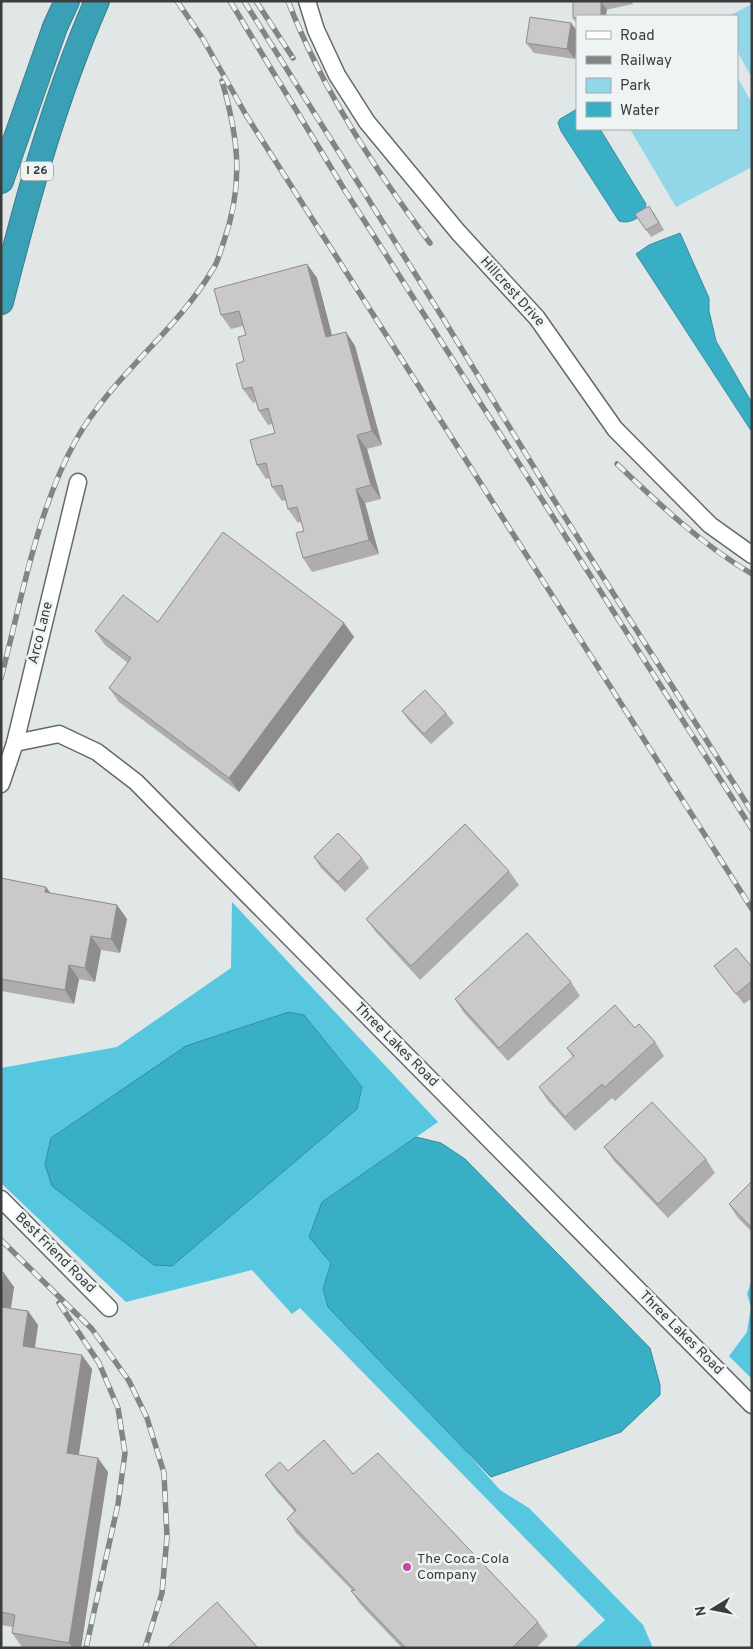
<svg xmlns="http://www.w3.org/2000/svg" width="753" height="1649" viewBox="0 0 753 1649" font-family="Overpass,sans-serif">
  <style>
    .green { fill: #92d7e7 }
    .forest { fill: #56c7df }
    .water { fill: #39afc6; stroke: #398c9d }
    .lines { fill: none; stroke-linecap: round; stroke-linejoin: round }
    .minor-casing { stroke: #65696a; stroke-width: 19 }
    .highway-casing { stroke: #3a7d8b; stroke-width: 26 }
    .minor { stroke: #fff; stroke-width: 16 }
    .highway { stroke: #3aa0b5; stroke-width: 24 }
    .rail-casing { stroke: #828586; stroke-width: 5.5 }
    .rail { stroke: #eef3f4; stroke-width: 4; stroke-dasharray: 11; stroke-linecap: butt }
    .wall { fill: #afacae }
    .shaded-wall { fill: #8e8c8d }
    .building { fill: #cbc8ca; stroke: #8e8c8d }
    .poi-dot { fill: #c04ba3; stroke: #eef3f4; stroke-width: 2 }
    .labels { text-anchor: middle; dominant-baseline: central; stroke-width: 5; stroke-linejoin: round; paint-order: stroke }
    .shield { fill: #eef3f4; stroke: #707374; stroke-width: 1 }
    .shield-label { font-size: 12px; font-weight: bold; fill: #3a3c3d }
    .street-label { font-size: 14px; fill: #3a3c3d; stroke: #eef3f4 }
    .poi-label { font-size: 14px; fill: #3a3c3d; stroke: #eef3f4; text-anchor: start }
  </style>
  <rect width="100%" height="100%" fill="#e1e6e7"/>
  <!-- green -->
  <g class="green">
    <path d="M752,4V78L737,51V16H729Z"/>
    <path d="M737,77L752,103V167L676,207L630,129H737Z"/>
  </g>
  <!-- forest -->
  <g class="forest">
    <path d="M232,902L438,1122L322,1202L331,1263L323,1289L500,1490L529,1508L643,1625L653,1648H574L605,1620L300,1308L292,1314L252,1270L126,1302L1,1183V1068L117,1047L231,968Z"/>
    <path d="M752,1279V1379L729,1356L747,1332L751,1307L747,1294Z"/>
  </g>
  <!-- water -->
  <g class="water">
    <path d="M577,109V129H600L646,204C644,216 631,225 619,221L561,131L558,123L560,119Z"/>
    <path d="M680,233L709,298V311L716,341L752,403V432L636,254L649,245Z"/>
    <path d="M289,1012L304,1015L362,1087L357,1109L172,1266L154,1265L52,1186L45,1164L51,1138L186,1046Z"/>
    <path d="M416,1137L441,1143L465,1159L650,1348L660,1385V1395L621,1432L491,1477L328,1307L323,1289L331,1263L309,1237L322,1202Z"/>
  </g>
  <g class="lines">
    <defs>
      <g id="minor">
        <path d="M307,1L316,30L337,75L367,122L458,232L537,318L615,429L710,525L752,555"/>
        <path d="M15,743L59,734L97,752L136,782L752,1405"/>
        <path d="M1,784L15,743L78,482"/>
        <path d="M1,1199L109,1308"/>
      </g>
      <g id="highway">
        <path d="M1,181L55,27L67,1"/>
        <path d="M1,302C27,200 55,97 97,1"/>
      </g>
    </defs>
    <!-- minor casing -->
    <use href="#minor" class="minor-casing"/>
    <!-- highway casing -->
    <use href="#highway" class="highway-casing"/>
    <!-- minor -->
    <use href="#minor" class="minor"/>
    <!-- highway -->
    <use href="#highway" class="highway"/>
    <defs>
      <g id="rail">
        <path d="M177,1L203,39L246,115L752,909"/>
        <path d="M230,1L344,189L752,829"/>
        <path d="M244,1L441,315L554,500L752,812"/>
        <path d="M256,1L293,58"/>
        <path d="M288,1C322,89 374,168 430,243"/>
        <path d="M617,464C659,504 701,544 752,574"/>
        <path d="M1,678C22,599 36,512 76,440C112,376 176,332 213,269C218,262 220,252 223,244C244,185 239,140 222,81"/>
        <path d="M1,1240L92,1329L129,1381L147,1418L164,1473L167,1537L162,1593L145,1648"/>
        <path d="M59,1303L99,1363L118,1408L125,1453L118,1504L86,1648"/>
      </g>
    </defs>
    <!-- rail casing -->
    <use href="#rail" class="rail-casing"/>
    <!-- rail -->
    <use href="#rail" class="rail"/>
  </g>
  <!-- wall -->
  <g class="wall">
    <path d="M573,1H632L633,4L577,16V24L573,18Z"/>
    <path d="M571,23L577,31V46L575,59L534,53L526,43Z"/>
    <path d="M654,213L664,230L651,237L635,214Z"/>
    <path d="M307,264L317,278L332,335L346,332L355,346L382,445L367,449L381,499L365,503L379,554L312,572L303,558L304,531L301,522L298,523L288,509L286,500L282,501L272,487L270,478L266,479L257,465L275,433L272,424L268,425L259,411L256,402L253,403L243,389L246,335L243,326L231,329L221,315Z"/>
    <path d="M158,622L344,623L354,637L239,792L119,702L109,688L128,663L105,645L95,631Z"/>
    <path d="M402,711L446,713L454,723L431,744L410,722Z"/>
    <path d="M314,857L362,858L369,868L345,892L321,868Z"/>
    <path d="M509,871L519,885L420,980L376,932L366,919Z"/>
    <path d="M1,878L46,887L50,893L117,905L127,919L120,953L101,950L95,982L79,979L74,1004L1,991Z"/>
    <path d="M714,966L752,967V998L744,1004Z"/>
    <path d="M571,982L580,996L508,1061L464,1013L455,999Z"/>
    <path d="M635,1028L655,1042L664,1056L615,1101L612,1098L575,1131L548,1101L539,1087L573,1057L567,1048Z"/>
    <path d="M604,1147L706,1159L715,1173L668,1218L614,1161Z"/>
    <path d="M752,1181V1232L738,1218L729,1204Z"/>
    <path d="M1,1272L14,1287L11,1308L28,1311L38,1325L35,1348L92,1369L78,1455L108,1472L81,1648L22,1647L12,1633L13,1627L1,1625Z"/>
    <path d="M288,1471L353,1474L538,1622L548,1636L536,1648H402L361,1605L351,1591L352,1590L296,1533L287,1519L294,1511L275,1489L265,1475Z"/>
  </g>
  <!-- shaded-wall -->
  <g class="shaded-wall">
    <path d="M601,2L607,10L606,16H601Z"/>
    <path d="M571,23L577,31V46L575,59L567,49Z"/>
    <path d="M307,264L317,278L336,351L326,337Z"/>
    <path d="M346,332L355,346L382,445L372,431Z"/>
    <path d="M357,435L367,449L381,499L371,485Z"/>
    <path d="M356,489L365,503L379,554L369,540Z"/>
    <path d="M344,623L354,637L239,792L229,778Z"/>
    <path d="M46,887L56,901L45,892Z"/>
    <path d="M117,905L127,919L120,953L111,939Z"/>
    <path d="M91,936L101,950L95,982L85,968Z"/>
    <path d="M69,965L79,979L74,1004L65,990Z"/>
    <path d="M4,1273L14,1287L9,1320L1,1310V1292Z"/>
    <path d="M28,1311L38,1325L33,1360L23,1346Z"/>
    <path d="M82,1355L92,1369L77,1467L67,1453Z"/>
    <path d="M98,1458L108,1472L81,1648H73L69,1643Z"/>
  </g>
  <!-- building -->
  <g class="building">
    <path d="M573,1H604L601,2V16H577V18H573Z"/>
    <path d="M530,17L571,23L567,49L526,43Z"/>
    <path d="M649,206L659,223L646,230L635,214Z"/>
    <path d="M307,264L326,337L346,332L372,431L357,435L371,485L356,489L369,540L303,558L296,533L304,531L297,507L288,509L282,485L272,487L266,463L257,465L250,440L275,433L268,408L259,411L252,387L243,389L236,364L244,361L238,337L246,335L239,311L221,315L214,289Z"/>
    <path d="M223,532L344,623L229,778L109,688L131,658L95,631L123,595L158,622Z"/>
    <path d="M425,690L446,713L424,734L402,711Z"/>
    <path d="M465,824L509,871L411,966L366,919Z"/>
    <path d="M338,833L362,858L338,882L314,857Z"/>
    <path d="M1,878L46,887L45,892L117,905L111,939L91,936L85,968L69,965L65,990L1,979Z"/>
    <path d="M527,933L571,982L499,1048L455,999Z"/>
    <path d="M736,948L752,967V981L736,994L714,966Z"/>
    <path d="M615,1005L635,1028L639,1024L655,1042L605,1087L602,1084L565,1117L539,1087L574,1056L567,1048Z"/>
    <path d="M652,1102L706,1159L658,1204L604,1147Z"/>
    <path d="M752,1181V1228L729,1204Z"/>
    <path d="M1,1272L4,1273L1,1292Z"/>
    <path d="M1,1307L28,1311L23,1346L82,1355L67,1453L98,1458L69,1643L12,1633L15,1615L1,1612Z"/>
    <path d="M324,1440L353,1474L378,1453L538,1622L512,1648H406L351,1591L355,1590L287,1519L296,1510L265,1475L280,1462L288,1471Z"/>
    <path d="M217,1602L258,1648H167Z"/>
  </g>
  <!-- markers -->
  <circle class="poi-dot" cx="407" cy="1567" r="5"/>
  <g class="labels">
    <!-- shield labels -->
    <rect class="shield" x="21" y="161.5" width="32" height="19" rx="4"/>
    <g class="shield-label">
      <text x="37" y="171">I 26</text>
    </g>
    <!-- street labels -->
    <g class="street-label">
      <text transform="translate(512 292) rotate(48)">Hillcrest Drive</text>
      <text transform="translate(41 633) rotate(-76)">Arco Lane</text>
      <text transform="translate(396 1045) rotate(45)">Three Lakes Road</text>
      <text transform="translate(55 1253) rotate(45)">Best Friend Road</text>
      <text transform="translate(681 1333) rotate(45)">Three Lakes Road</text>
    </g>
    <!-- poi labels -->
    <g class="poi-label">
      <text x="417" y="1559">The Coca-Cola<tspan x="417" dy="16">Company</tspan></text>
    </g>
  </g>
  <!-- border -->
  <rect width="753" height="1649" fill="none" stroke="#3a3c3d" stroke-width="5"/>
  <!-- legend -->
  <rect x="576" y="15" width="162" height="115" fill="#eef3f4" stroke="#a6aaab"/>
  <rect x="586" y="31" width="25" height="8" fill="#ffffff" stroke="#a6aaab"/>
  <text x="620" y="40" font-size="15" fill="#3a3c3d">Road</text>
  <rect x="586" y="56" width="25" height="8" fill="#828586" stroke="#a6aaab"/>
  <text x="620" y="65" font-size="15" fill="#3a3c3d">Railway</text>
  <rect x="586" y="78" width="25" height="15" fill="#92d7e7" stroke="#a6aaab"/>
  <text x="620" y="90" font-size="15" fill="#3a3c3d">Park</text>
  <rect x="586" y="102" width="25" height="15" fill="#39afc6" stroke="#a6aaab"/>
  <text x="620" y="115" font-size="15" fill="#3a3c3d">Water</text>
  <!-- north arrow -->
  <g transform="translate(713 1609) rotate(260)" stroke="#eef3f4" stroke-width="4" paint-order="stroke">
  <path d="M0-4L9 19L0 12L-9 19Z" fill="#3a3c3d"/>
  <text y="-8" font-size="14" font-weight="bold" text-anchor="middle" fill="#3a3c3d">N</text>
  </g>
</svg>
